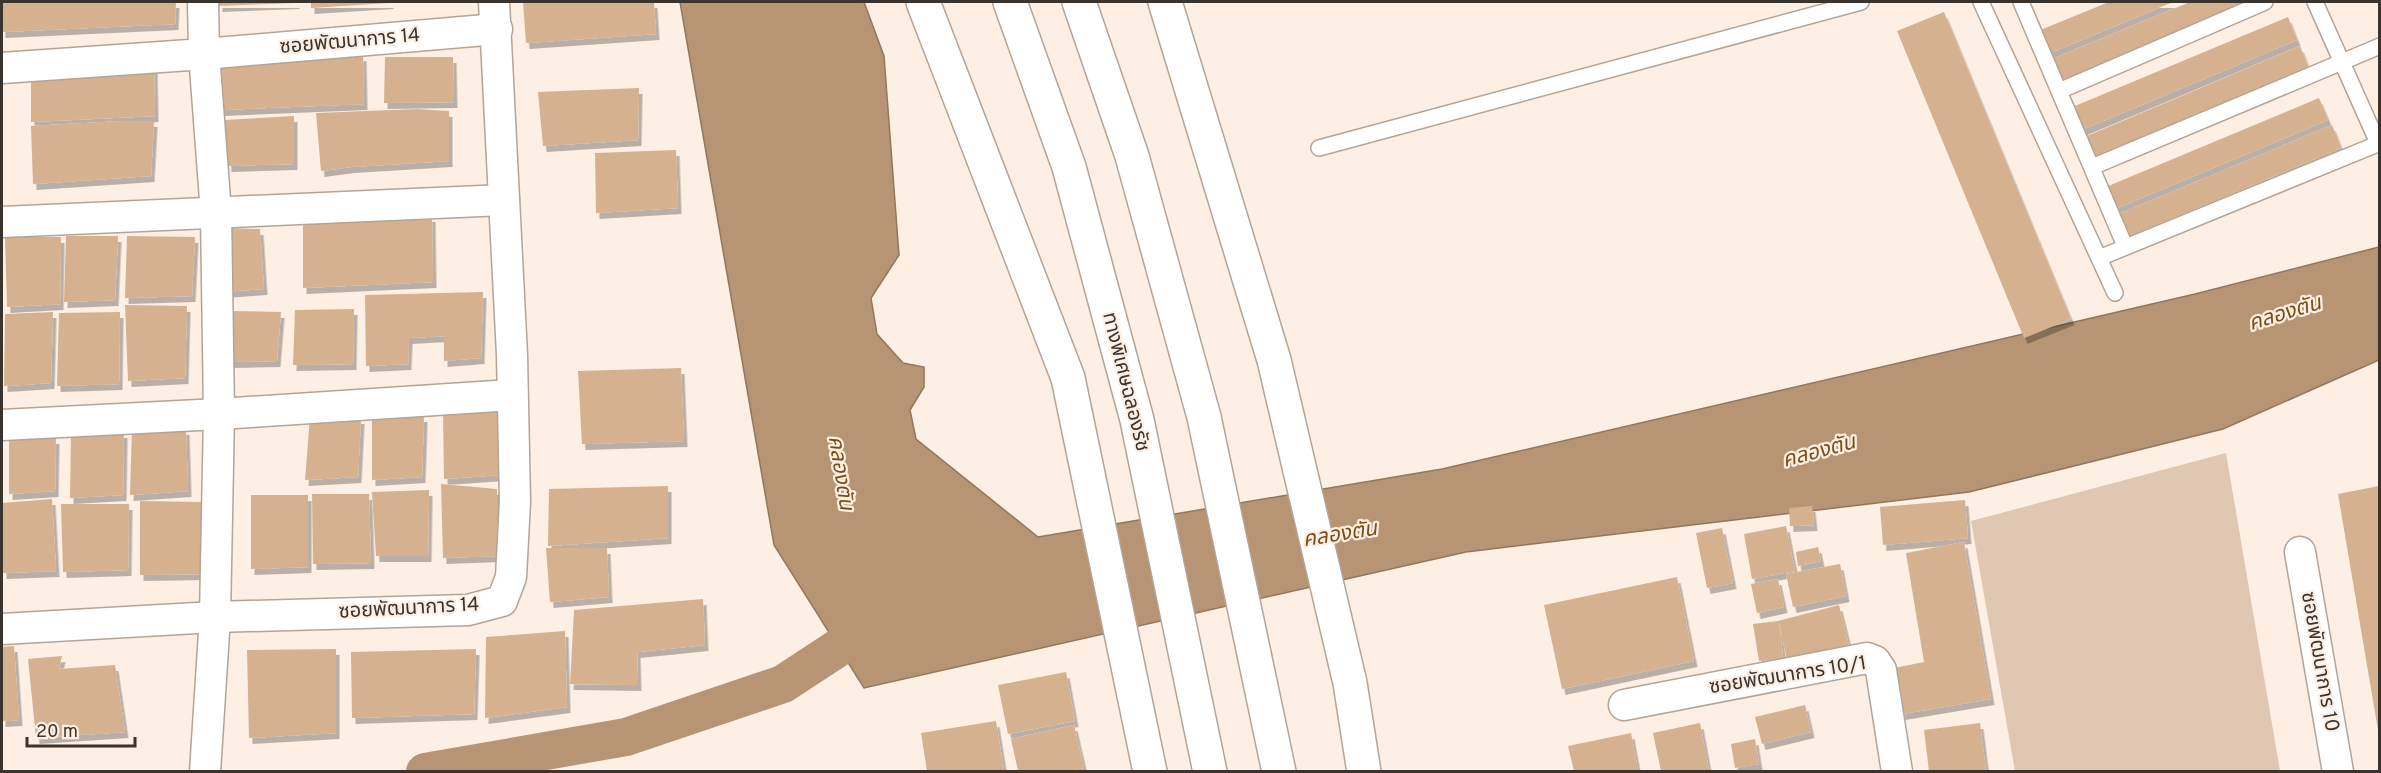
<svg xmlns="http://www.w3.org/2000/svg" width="2381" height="773" viewBox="0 0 2381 773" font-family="Overpass,'Noto Sans Thai',sans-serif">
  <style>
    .green { fill: #dfc7b1 }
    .water { fill: #b79474; stroke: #92775f; stroke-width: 1.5 }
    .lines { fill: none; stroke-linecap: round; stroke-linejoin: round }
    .canal { stroke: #b79474; stroke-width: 38 }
    .building { fill: #d5b190; filter: url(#shadow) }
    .service-casing { stroke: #b4a496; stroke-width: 18 }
    .minor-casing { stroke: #b4a496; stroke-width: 33 }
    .motorway-casing { stroke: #b4a496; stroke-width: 36 }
    .service { stroke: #fff; stroke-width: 15 }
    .minor { stroke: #fff; stroke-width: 30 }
    .motorway { stroke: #fff; stroke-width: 33 }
    .labels { text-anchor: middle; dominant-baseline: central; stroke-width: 4.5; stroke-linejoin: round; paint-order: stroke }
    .street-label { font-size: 20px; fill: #3a332e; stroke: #fdefe3 }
    .water-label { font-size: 21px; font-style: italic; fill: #7b4c16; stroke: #fdefe3 }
  </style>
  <defs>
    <filter id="shadow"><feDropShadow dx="3.5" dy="6" stdDeviation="0" flood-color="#0004"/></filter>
  </defs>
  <rect width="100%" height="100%" fill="#fdefe3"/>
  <!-- green -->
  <path class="green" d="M2226,453L2280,771H2015L1971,521Z"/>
  <!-- water -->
  <path class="water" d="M680,2H864L884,56L899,255L871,298L877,334L903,363L924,367V387L910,410L916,439L1038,537L1442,469L2195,294L2379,247V360L2223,429L1969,492L1466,552L864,688L774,545Z"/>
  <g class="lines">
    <!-- canal -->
    <path class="canal" d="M425,772L626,737L783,684L882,619"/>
  </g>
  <!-- building -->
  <g class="building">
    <path d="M2,2H176L175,24L2,32Z"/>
    <path d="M219,2H296V3L219,6Z"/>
    <path d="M311,2H390V3L311,8Z"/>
    <path d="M523,2H654L656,34L526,43Z"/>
    <path d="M2109,2H2173L2043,56L2033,33Z"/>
    <path d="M2190,2H2251L2054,84L2045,62Z"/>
    <path d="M1944,12L2071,319L2024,338L1897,31Z"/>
    <path d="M2288,17L2297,40L2072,134L2063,111Z"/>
    <path d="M2300,46L2309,69L2084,163L2075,141Z"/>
    <path d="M363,55L364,104L221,110V63Z"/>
    <path d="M385,57H453L454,102L384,103Z"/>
    <path d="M154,64L155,116L31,122V73Z"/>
    <path d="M639,88L638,140L543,146L538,92Z"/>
    <path d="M2319,98L2328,120L2103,214L2094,192Z"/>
    <path d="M417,109L449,111V161L351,167L321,171L316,113Z"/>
    <path d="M294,116V164L228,166L225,120Z"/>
    <path d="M123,121H154L151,176L33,184L31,126Z"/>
    <path d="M2332,125L2341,148L2116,242L2107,219Z"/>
    <path d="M676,150L678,208L596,213L595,153Z"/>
    <path d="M432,216L433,282L303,288V218Z"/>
    <path d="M222,228L260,229L264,289L223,292Z"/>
    <path d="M66,236H118L115,300L64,302Z"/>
    <path d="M127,236L195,237L192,296L125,298Z"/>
    <path d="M5,237H61L60,304L7,307Z"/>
    <path d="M483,292L481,358L444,361V336L409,338L408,364L366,366L365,295Z"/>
    <path d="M125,305L187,306L185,378L128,381Z"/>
    <path d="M354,309L353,364L293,365L295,310Z"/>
    <path d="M230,311L281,312L277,361L228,362Z"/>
    <path d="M53,312L51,383L4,386L5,314Z"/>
    <path d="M120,312L119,384L57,386L59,313Z"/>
    <path d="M681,368L684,441L582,444L578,371Z"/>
    <path d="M500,412L501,475L444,479L443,413Z"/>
    <path d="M424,416L422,477L372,480V417Z"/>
    <path d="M310,417L361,418L358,477L305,480Z"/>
    <path d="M132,428L186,429L188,491L130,495Z"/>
    <path d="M124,432L123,495L70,498L71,433Z"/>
    <path d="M56,438L55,491L9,494V439Z"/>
    <path d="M441,484L497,489V556L443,558Z"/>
    <path d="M668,486V538L548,546L549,489Z"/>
    <path d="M2379,486V730H2378L2338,494Z"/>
    <path d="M429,490L428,556H376L372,492Z"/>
    <path d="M312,494H369L371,563L313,564Z"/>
    <path d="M251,495H308V567L251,569Z"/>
    <path d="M52,499L56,571L3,573L2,503Z"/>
    <path d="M1965,500L1968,538L1883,545L1880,507Z"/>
    <path d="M140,501L201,502L203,574L140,575Z"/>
    <path d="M61,504H129L128,570L63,572Z"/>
    <path d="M1812,506L1814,525L1790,526L1789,508Z"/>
    <path d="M1786,526L1795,571L1752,579L1744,534Z"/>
    <path d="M1722,528L1733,583L1707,588L1696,533Z"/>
    <path d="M1964,542L1991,699L1902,714L1894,668L1924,662L1906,553Z"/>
    <path d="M1818,547L1821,561L1798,566L1796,552Z"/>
    <path d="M546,548H607L609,597L550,602Z"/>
    <path d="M1840,564L1846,596L1793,607L1786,574Z"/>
    <path d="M1677,577L1694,661L1562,689L1544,605Z"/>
    <path d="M1778,579L1784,607L1757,613L1751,584Z"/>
    <path d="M703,599L705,645L637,652L638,685L570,684L574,610Z"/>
    <path d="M1839,605L1850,650L1788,664L1779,623L1783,658L1759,661L1753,624L1778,621Z"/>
    <path d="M565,631L567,707L485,718L486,637Z"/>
    <path d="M14,646L19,720L2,721V647Z"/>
    <path d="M336,649V733L249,738L247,650Z"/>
    <path d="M476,649L474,714L352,718L351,652Z"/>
    <path d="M62,656L59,669L115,665L125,732L36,738L28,659Z"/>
    <path d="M1066,672L1075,721L1008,734L998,685Z"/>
    <path d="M1805,705L1811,732L1762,744L1755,717Z"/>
    <path d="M996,721L1004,771H927L921,733Z"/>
    <path d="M1700,723L1709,771H1661L1653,733Z"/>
    <path d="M1980,723L1986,771H1929L1924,730Z"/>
    <path d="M1074,725L1084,768L1069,771H1018L1011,739Z"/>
    <path d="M1631,733L1638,771H1574L1568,746Z"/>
    <path d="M1755,739L1759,764L1735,768L1731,744Z"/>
  </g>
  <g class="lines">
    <defs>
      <g id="service">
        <path d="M1981,2L2115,293"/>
        <path d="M2021,2L2125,246"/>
        <path d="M2315,2L2378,143"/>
        <path d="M2059,91L2265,2"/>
        <path d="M1319,148L1861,2"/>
        <path d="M2092,167L2380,46"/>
        <path d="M2099,258L2380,143"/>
      </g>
      <g id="minor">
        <path d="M203,2L204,54L216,213L219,414L215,617L205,772"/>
        <path d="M2,68L204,54L497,29"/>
        <path d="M2,222L504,200"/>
        <path d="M2,425L219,414L512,395"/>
        <path d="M2300,552L2338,772"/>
        <path d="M2,629L215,617L468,610L502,601L511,577L515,502L512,355L494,2"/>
        <path d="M1624,705L1867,658L1875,661L1881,670L1897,772"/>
      </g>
      <g id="motorway">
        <path d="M923,2L1068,378L1150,772"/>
        <path d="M1010,2L1069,167L1137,420L1210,772"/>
        <path d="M1079,2L1132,156L1204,417L1279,772"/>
        <path d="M1165,2L1274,360L1350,683L1364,772"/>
      </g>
    </defs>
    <!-- service casing -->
    <use href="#service" class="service-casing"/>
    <!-- minor casing -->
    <use href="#minor" class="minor-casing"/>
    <!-- motorway casing -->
    <use href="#motorway" class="motorway-casing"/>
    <!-- service -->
    <use href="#service" class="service"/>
    <!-- minor -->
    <use href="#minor" class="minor"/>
    <!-- motorway -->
    <use href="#motorway" class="motorway"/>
  </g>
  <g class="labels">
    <!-- street labels -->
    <g class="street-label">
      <text transform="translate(350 42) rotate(-5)">ซอยพัฒนาการ 14</text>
      <text transform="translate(1125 382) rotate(76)">ทางพิเศษฉลองรัช</text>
      <text transform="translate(409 609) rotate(-3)">ซอยพัฒนาการ 14</text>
      <text transform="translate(2319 662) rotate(80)">ซอยพัฒนาการ 10</text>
      <text transform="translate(1788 676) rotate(-9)">ซอยพัฒนาการ 10/1</text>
    </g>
    <!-- water labels -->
    <g class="water-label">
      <text transform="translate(2285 314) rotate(-17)">คลองตัน</text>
      <text transform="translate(1819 452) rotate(-15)">คลองตัน</text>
      <text transform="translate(840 473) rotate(81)">คลองตัน</text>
      <text transform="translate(1340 535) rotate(-9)">คลองตัน</text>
    </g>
  </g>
  <!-- border -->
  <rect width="2381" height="773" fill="none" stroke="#3a332e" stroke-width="6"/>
  <!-- scale -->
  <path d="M27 737v9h108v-9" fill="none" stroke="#3a332e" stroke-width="3"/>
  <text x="36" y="737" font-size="18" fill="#3a332e" stroke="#fdefe3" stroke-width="4.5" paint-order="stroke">20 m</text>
</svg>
